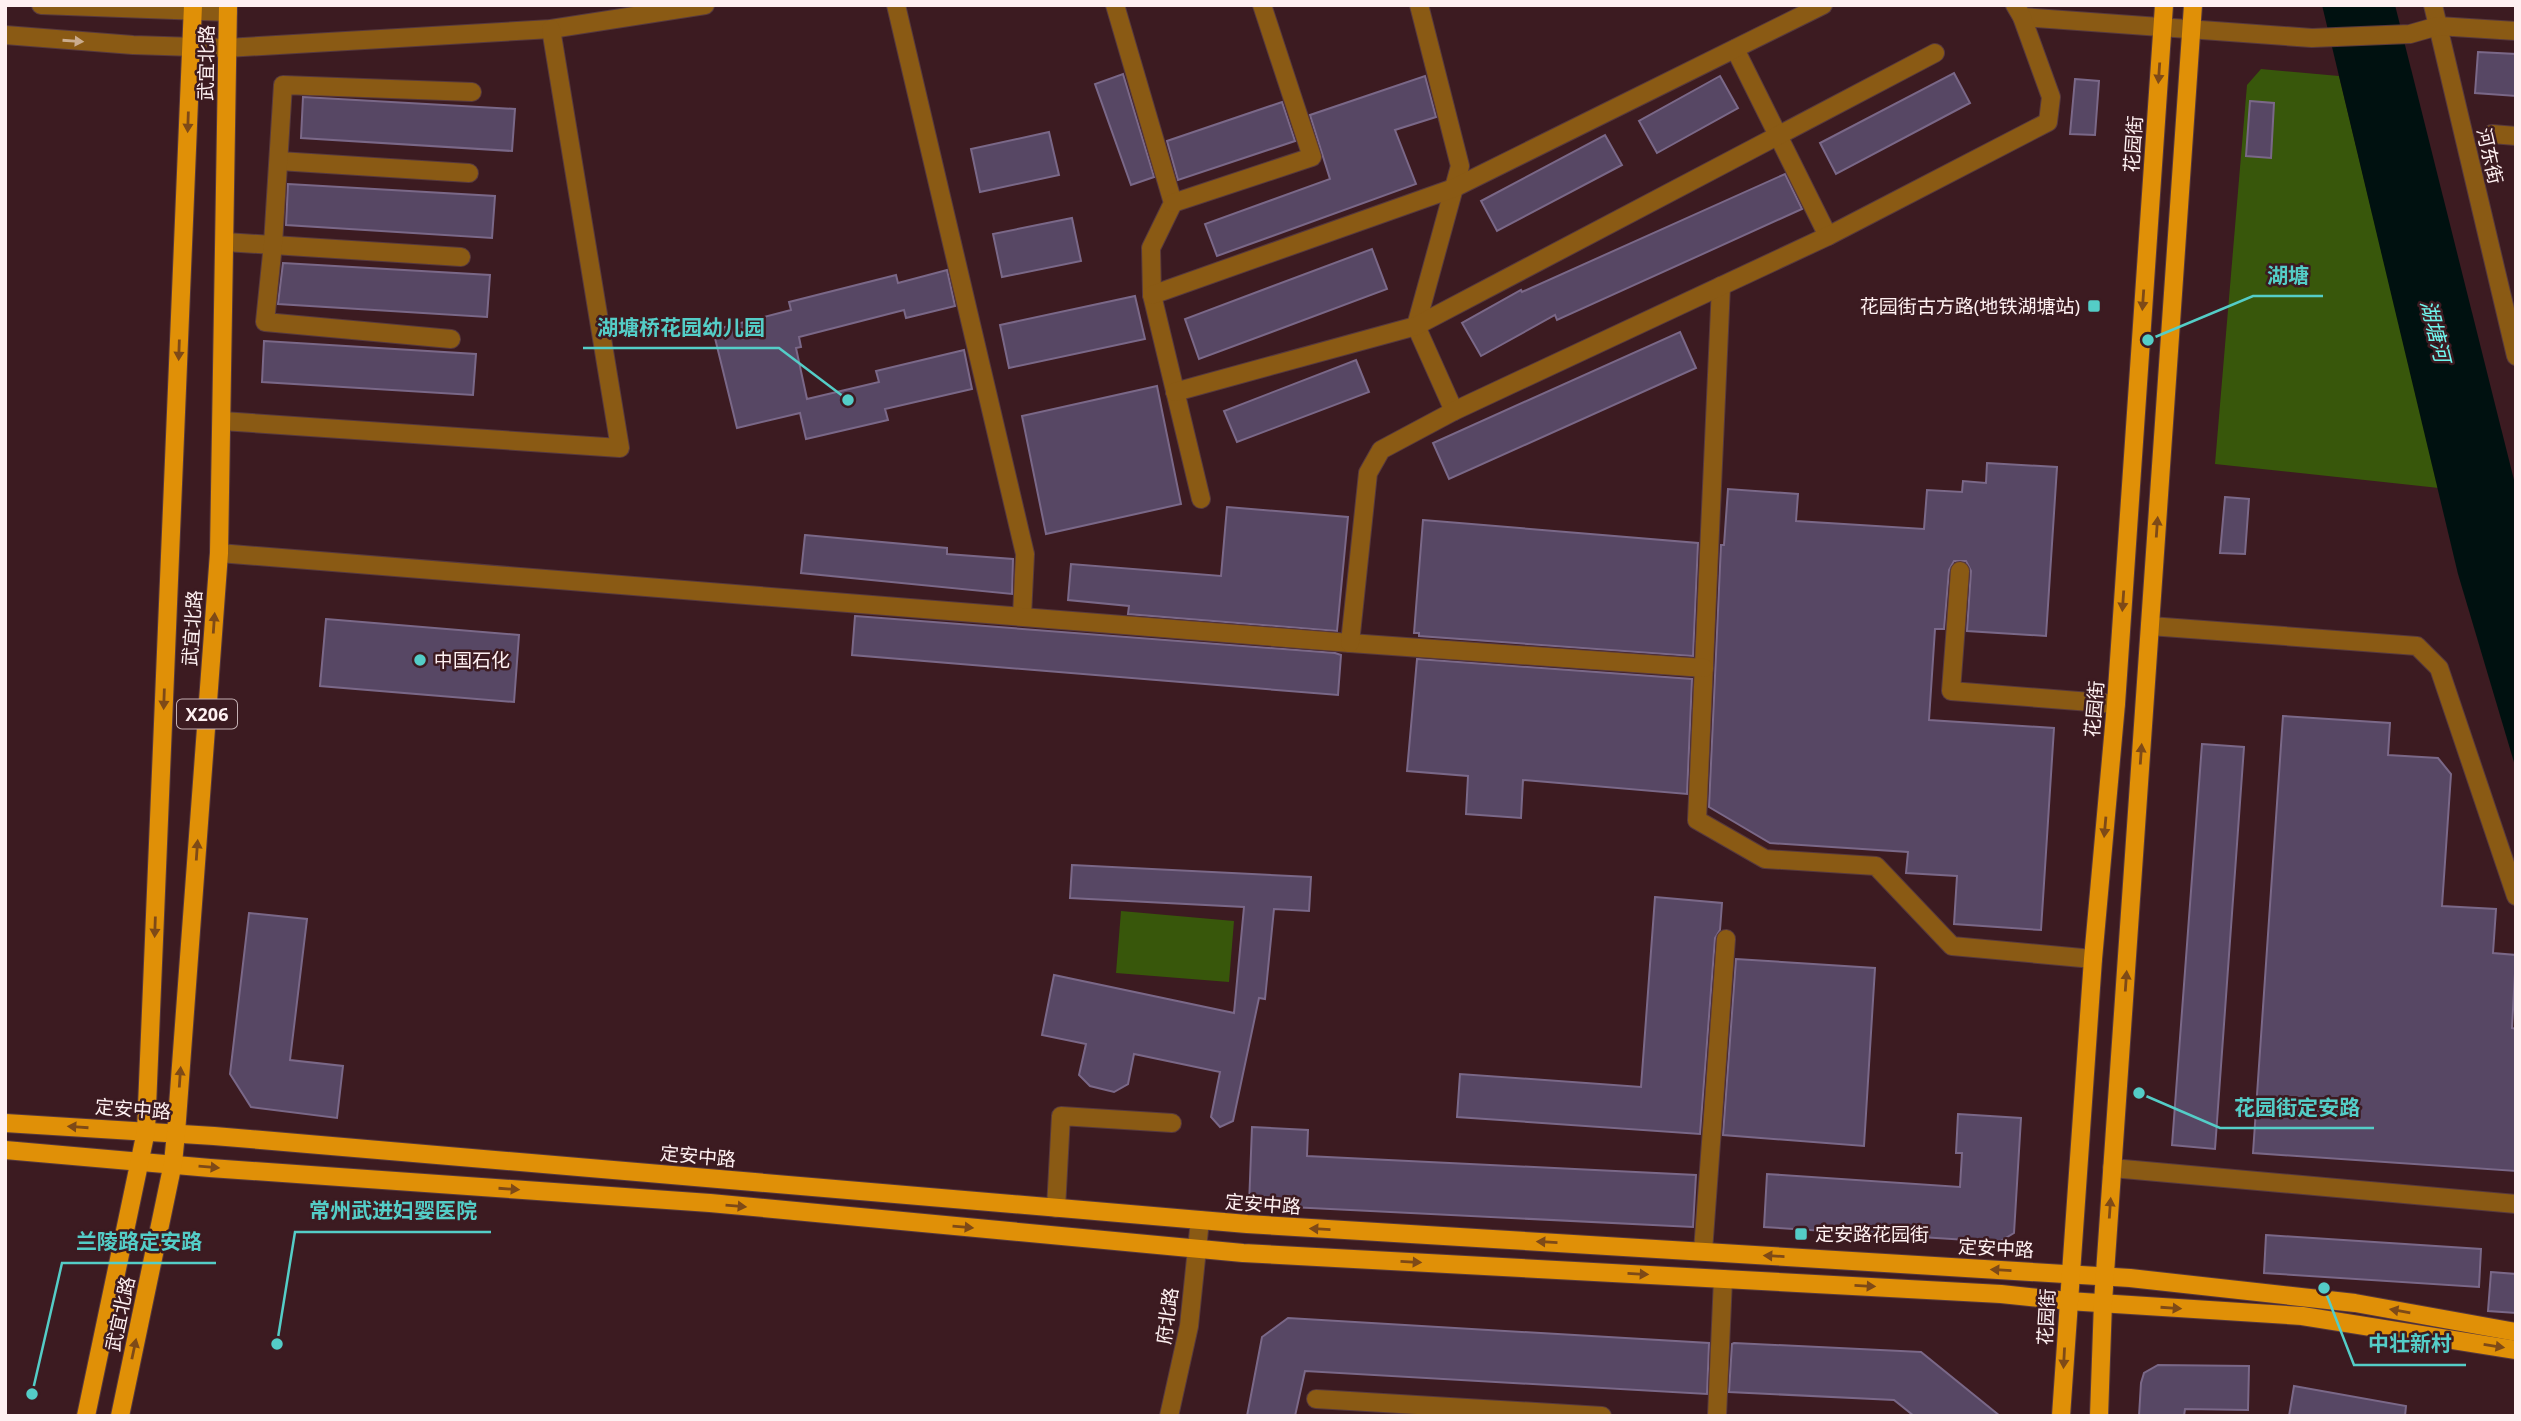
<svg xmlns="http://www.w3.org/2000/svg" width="2521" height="1421" viewBox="0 0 2521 1421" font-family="'Open Sans','Noto Sans SC',sans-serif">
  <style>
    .green { fill: #38570b }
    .water { fill: #001110 }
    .building { fill: #574764; stroke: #7a6888; stroke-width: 2 }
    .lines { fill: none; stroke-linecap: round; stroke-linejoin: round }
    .minor-casing { stroke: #57393e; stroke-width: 20 }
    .major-casing { stroke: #57393e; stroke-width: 20 }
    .minor { stroke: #8a5a14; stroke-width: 18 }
    .major { stroke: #e09007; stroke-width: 18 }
    .oneway { fill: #caac8e }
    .oneway2 { fill: #7e4a17 }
    .poi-dot { fill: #54cdc7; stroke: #3c1b21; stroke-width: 2.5 }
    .labels { text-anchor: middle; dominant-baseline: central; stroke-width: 5; stroke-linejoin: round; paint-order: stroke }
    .shield { fill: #3c1b21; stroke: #c4b0b3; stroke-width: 2 }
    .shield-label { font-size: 18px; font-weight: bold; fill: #fef0f1 }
    .street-label { font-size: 19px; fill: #fef0f1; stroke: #3c1b21 }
    .poi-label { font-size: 19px; fill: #fef0f1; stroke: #3c1b21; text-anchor: start }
    .water-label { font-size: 21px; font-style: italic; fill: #70f6ee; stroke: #3c1b21 }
    .leader { fill: none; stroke: #54cdc7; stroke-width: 2.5 }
    .callout-dot { fill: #54cdc7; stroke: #3c1b21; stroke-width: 2.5 }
    .callout-label { font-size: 21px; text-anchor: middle; font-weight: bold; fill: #54cdc7; stroke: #3c1b21; stroke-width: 5; stroke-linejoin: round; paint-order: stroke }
  </style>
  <rect width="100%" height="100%" fill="#3c1b21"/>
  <!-- green -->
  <g class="green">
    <path d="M2261,69L2339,76L2439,488L2215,464L2247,85Z"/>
    <path d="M1121,911L1234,921L1229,982L1116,973Z"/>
  </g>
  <!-- water -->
  <path class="water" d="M2322,5H2395L2516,488V769L2458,574Z"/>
  <!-- building -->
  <g class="building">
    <path d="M2478,52L2516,54V96L2475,93Z"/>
    <path d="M1954,73L1970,103L1836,174L1820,143Z"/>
    <path d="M1123,74L1154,177L1131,185L1095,84Z"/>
    <path d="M1425,76L1436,117L1395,130L1416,184L1217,256L1205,224L1330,179L1310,115Z"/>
    <path d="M1720,76L1738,108L1657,153L1639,121Z"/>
    <path d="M2075,79L2099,81L2095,135L2070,134Z"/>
    <path d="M303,97L515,109L512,151L301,138Z"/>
    <path d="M2250,101L2274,103L2271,158L2246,156Z"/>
    <path d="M1282,102L1295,141L1178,180L1167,141Z"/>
    <path d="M1049,132L1059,175L980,192L971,149Z"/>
    <path d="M1605,135L1622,165L1497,231L1481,201Z"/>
    <path d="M1785,174L1802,209L1557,320L1555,315L1481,356L1462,323L1521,290L1522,292Z"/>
    <path d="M288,184L495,196L492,238L286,225Z"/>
    <path d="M1072,218L1081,261L1002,277L993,234Z"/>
    <path d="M1372,249L1387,289L1199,359L1185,319Z"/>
    <path d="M283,263L490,275L487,317L278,304Z"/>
    <path d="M947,270L955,306L906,318L904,310L799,337L801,347L796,348L807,399L879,382L876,371L964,350L972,389L885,409L888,420L806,439L800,413L737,428L713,330L791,310L789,302L896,275L898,283Z"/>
    <path d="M1135,296L1145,339L1009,368L1000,325Z"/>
    <path d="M1680,332L1696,368L1449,479L1433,443Z"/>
    <path d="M264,341L476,354L473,395L262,382Z"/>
    <path d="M1356,360L1369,392L1237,442L1224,411Z"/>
    <path d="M1157,386L1181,504L1046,534L1022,416Z"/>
    <path d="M1987,463L2057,467L2046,636L1967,631L1971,571L1966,561H1954L1949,570L1944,629H1935L1929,720L2054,728L2041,930L1954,924L1957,876L1906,873L1908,852L1770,843L1709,807L1721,545H1724L1728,489L1798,494L1796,521L1924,529L1927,490L1962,492L1963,481L1986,483Z"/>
    <path d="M2225,497L2249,499L2245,554L2220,553Z"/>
    <path d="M1227,507L1348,517L1337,631L1128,614L1129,606L1068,600L1071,564L1221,576Z"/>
    <path d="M1423,520L1698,543L1693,656L1419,636V633H1414Z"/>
    <path d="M805,535L947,548V554L1013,559L1012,594L801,573Z"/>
    <path d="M855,616L1335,653L1341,655L1338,695L852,655Z"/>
    <path d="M326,619L519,635L514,702L320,686Z"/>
    <path d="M1417,659L1692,679L1687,794L1523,780L1521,818L1466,814L1468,776L1407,771Z"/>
    <path d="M2283,716L2390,723L2388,755L2438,758L2451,774L2442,906L2496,909L2493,953L2516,955L2512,1028L2516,1029V1171L2253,1153Z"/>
    <path d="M2202,744L2244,747L2215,1149L2172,1145Z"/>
    <path d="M1072,865L1311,877L1309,911L1274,909L1265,999L1259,998L1233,1121L1220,1127L1211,1117L1220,1072L1134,1054L1128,1084L1114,1092L1090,1086L1079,1075L1086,1044L1042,1035L1054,975L1234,1013L1244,907L1070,898Z"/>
    <path d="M1655,897L1722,903L1720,930L1715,938L1700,1134L1457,1117L1460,1074L1641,1087Z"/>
    <path d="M249,913L307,919L290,1060L343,1066L337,1118L251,1107L230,1074Z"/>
    <path d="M1736,959L1875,968L1864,1146L1723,1135Z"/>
    <path d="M1958,1114L2021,1118L2014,1233L1999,1242L1764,1227L1767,1174L1960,1187L1962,1153H1956Z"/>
    <path d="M1252,1127L1308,1130L1307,1156L1696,1175L1693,1227L1249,1205Z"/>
    <path d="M2266,1235L2481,1249L2479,1287L2264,1273Z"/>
    <path d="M2491,1272L2516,1274V1313L2488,1311Z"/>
    <path d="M1288,1318L1709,1343L1707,1394L1305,1371L1295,1416H1247L1262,1337Z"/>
    <path d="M1734,1343L1921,1352L2000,1416H1914L1894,1400L1729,1392L1732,1344Z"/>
    <path d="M2158,1365L2249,1366L2248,1410L2185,1409L2184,1416H2139L2141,1383L2144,1373Z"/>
    <path d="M2294,1386L2406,1406L2405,1416H2289Z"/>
  </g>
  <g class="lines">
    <defs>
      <g id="minor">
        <path d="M41,5L228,12"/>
        <path d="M896,5L1025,554L1022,616"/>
        <path d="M1115,5L1173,203L1151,248L1152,295L1201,499"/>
        <path d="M1419,5L1460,166L1416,326L1454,411"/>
        <path d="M2433,5L2516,356"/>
        <path d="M2022,17L2312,38L2410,34L2438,26L2516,31"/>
        <path d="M5,35L133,45L226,48L551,29L705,5"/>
        <path d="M1735,49L1828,236"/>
        <path d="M2492,134L2516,136"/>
        <path d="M279,161L469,173"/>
        <path d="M1173,203L1312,157L1262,5"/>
        <path d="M225,242L461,257"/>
        <path d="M1721,286L1697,820L1765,859L1876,866L1952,946L2093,959"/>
        <path d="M1152,295L1454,188L1823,5"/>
        <path d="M451,339L265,322L273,244L283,85L472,92"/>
        <path d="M1175,392L1416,326L1935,53"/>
        <path d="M222,421L620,448L551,29"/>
        <path d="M219,553L1350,643L1704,668"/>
        <path d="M1960,571L1951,691L2116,704"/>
        <path d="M2150,626L2417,646L2439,668L2516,896"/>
        <path d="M1350,643L1368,473L1381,450L1454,411L1828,236L2048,122L2051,97L2022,17L2015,5"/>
        <path d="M2112,1168L2516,1204"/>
        <path d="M1056,1208L1061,1116L1172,1123"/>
        <path d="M1703,1251L1726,939"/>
        <path d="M1316,1399L1602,1416"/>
        <path d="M1169,1416L1189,1326L1200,1220"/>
        <path d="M1717,1416L1723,1279"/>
      </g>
      <g id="major">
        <path d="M5,1123L214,1136L1247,1224L2130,1278L2355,1303L2516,1332"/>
        <path d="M5,1150L210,1168L710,1203L1243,1253L2001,1294L2068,1301L2302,1316L2516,1350"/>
        <path d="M86,1416L146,1131L193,5"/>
        <path d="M120,1416L173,1163L176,1133L219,553L228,5"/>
        <path d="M2061,1416L2093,959L2116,704L2164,5"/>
        <path d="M2099,1416L2103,1302L2193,5"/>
      </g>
    </defs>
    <!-- minor casing -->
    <use href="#minor" class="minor-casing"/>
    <!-- major casing -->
    <use href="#major" class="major-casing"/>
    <!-- minor -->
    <use href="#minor" class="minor"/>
    <!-- major -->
    <use href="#major" class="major"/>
  </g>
  <!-- one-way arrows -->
  <defs><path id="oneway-solid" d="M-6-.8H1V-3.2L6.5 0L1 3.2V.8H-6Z" transform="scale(1.75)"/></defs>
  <use class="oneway" href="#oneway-solid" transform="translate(73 41) rotate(4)"/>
  <g class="oneway2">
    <use href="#oneway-solid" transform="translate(2159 73) rotate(94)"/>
    <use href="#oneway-solid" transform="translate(188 122) rotate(92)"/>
    <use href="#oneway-solid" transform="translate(2143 300) rotate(94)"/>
    <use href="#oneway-solid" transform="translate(179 350) rotate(92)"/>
    <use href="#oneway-solid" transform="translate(2157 527) rotate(-86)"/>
    <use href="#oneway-solid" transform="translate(2123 601) rotate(94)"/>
    <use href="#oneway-solid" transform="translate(214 623) rotate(-86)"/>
    <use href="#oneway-solid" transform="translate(164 699) rotate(92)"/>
    <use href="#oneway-solid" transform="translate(2141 754) rotate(-86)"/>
    <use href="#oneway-solid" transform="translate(2105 827) rotate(95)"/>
    <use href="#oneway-solid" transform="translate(197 850) rotate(-86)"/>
    <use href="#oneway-solid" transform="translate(155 927) rotate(92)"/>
    <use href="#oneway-solid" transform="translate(2126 981) rotate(-86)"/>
    <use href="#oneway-solid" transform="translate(180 1077) rotate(-86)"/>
    <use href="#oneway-solid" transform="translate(78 1127) rotate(-176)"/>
    <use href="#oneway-solid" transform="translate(209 1167) rotate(5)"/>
    <use href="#oneway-solid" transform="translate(509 1189) rotate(4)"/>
    <use href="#oneway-solid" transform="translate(736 1206) rotate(5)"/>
    <use href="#oneway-solid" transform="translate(2110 1208) rotate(-86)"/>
    <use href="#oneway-solid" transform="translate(963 1227) rotate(5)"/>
    <use href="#oneway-solid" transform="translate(1320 1229) rotate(-177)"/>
    <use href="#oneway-solid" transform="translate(1547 1242) rotate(-177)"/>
    <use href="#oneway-solid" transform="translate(1774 1256) rotate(-177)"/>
    <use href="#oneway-solid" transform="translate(1411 1262) rotate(3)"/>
    <use href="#oneway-solid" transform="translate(2001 1270) rotate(-177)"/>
    <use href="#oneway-solid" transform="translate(1638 1274) rotate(3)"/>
    <use href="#oneway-solid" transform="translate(1865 1286) rotate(3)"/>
    <use href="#oneway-solid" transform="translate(2171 1308) rotate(4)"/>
    <use href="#oneway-solid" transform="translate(2400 1311) rotate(-170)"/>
    <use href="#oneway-solid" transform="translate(2494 1346) rotate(9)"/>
    <use href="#oneway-solid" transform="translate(134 1349) rotate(-78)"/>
    <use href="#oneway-solid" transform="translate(2064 1358) rotate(93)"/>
  </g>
  <!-- markers -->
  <g class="poi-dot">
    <rect x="2087" y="299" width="14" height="14" rx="3.5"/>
    <circle cx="420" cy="660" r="7"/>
    <rect x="1794" y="1227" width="14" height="14" rx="3.5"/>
  </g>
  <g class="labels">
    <!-- shield labels -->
    <rect class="shield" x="177" y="699.5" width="60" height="29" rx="5"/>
    <g class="shield-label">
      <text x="207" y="714">X206</text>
    </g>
    <!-- street labels -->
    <g class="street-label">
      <text transform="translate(206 63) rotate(-89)">武宜北路</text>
      <text transform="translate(2133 144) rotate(-86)">花园街</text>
      <text transform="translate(2490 156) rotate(77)">河东街</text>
      <text transform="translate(192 628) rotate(-86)">武宜北路</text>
      <text transform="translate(2094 709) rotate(-85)">花园街</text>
      <text transform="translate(133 1109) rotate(4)">定安中路</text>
      <text transform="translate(698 1156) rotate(5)">定安中路</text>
      <text transform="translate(1263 1204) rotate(4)">定安中路</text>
      <text transform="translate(1996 1248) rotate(3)">定安中路</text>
      <text transform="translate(120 1314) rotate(-78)">武宜北路</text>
      <text transform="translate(1167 1316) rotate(-82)">府北路</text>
      <text transform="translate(2046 1317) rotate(-87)">花园街</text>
    </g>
    <!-- poi labels -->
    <g class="poi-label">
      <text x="2080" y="306" text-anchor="end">花园街古方路(地铁湖塘站)</text>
      <text x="434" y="660">中国石化</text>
      <text x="1815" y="1234">定安路花园街</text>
    </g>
    <!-- water labels -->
    <g class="water-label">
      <text transform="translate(2436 331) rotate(76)">湖塘河</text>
    </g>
  </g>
  <!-- callouts -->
  <path class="leader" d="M2148 340L2253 296H2323M848 400L779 348H583M2139 1093L2220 1128H2374M277 1344L295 1232H491M32 1394L62 1263H216M2324 1288L2354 1365H2466"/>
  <g class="callout-dot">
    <circle cx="2148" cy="340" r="7"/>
    <circle cx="848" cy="400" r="7"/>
    <circle cx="2139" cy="1093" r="7"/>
    <circle cx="277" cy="1344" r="7"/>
    <circle cx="32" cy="1394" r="7"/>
    <circle cx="2324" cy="1288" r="7"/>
  </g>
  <g class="callout-label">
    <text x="2288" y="283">湖塘</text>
    <text x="681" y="335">湖塘桥花园幼儿园</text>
    <text x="2297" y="1115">花园街定安路</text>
    <text x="393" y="1218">常州武进妇婴医院</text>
    <text x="139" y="1249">兰陵路定安路</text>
    <text x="2410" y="1351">中壮新村</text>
  </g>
  <!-- border -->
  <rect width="2521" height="1421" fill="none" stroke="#fef0f1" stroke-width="14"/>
</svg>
